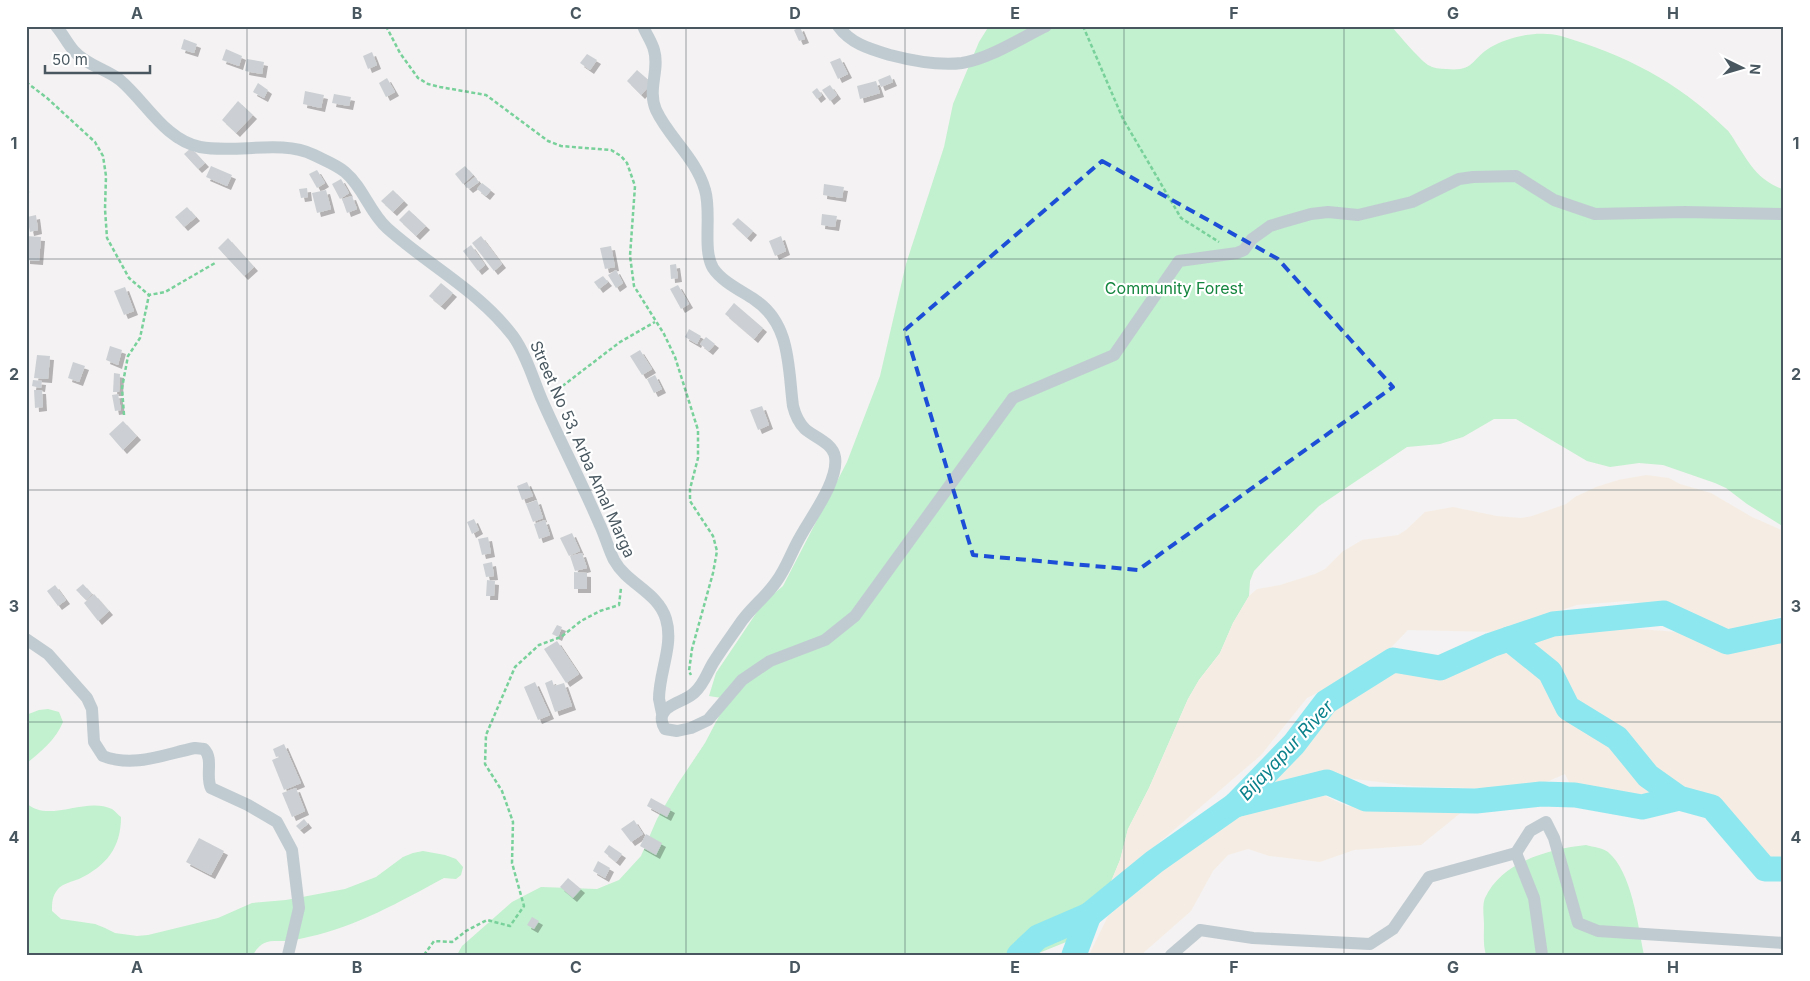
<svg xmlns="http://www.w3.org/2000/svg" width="1810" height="981" viewBox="0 0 1810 981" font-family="Inter,sans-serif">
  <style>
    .green { fill: #c1f1ce }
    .sand { fill: #f5ede4 }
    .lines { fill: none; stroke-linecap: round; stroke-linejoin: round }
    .river { stroke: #8de7ef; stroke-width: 25 }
    .building { fill: #ccd0d4; filter: url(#shadow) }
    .path { stroke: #78d19a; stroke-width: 2.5; stroke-dasharray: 4 2.5; stroke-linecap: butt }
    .street { stroke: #c0cbd1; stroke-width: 12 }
    .marked { fill: none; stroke: #1d4ed8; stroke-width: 4; stroke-dasharray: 10 6; stroke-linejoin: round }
    .grid { fill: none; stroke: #495860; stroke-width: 1; stroke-opacity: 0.55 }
    .labels { text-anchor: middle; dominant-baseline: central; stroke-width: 4.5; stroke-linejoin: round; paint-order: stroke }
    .park-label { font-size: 16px; fill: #15863f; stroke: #fff }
    .street-label { font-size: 16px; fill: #495860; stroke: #fff }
    .water-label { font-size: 18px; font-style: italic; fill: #0a818b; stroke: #fff }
    .neatline { fill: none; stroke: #495860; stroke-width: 2 }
    .grid-label { font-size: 16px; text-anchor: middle; font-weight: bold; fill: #495860 }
  </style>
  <defs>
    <filter id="shadow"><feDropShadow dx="4" dy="4" stdDeviation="0" flood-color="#0004"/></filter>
  </defs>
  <rect width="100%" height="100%" fill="#f4f2f2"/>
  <!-- green -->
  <g class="green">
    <path d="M989,26H1391C1400,36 1418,58 1428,65C1433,68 1440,69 1446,69C1475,72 1471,59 1491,47C1511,36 1539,30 1561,36C1625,55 1677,81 1725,128C1730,132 1733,138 1736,143C1751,166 1757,179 1784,190V527L1747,504L1726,488L1715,483L1663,465L1639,463L1610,467L1587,461L1516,419H1494L1463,437L1440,444L1407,447L1319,506L1269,555L1254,571L1250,581L1249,596L1233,623L1220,653L1199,680L1188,699L1149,788L1128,829L1120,860L1098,913L1076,938L1034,955H457L462,946L512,902L541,887L597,889L619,880L641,856L657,819L677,785L705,743L728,699L709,696L716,673L763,603L783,586L847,462L880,376L906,264L944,147L953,104L979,42Z"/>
    <path d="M48,709L59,712L63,722C55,741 41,751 26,764V715L39,710Z"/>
    <path d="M26,803C49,824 85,796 112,809C115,811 118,815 121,817C121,848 106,866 79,879C73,881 62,884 58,889C52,896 52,903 52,911L61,919L95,924L105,928L115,933L137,936L148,935L218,918L252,903L286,900L345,889L376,877L403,857L413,853L423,851L445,855L456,859L463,867L461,875L456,879L444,878C401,901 356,927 308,937C301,939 293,940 285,941C270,941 262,939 253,955H26Z"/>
    <path d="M1586,845C1593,847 1603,848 1608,852C1632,872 1638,926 1644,955H1486C1483,945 1484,935 1484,925C1484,917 1482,905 1485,898C1502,861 1550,849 1586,845Z"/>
  </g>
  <!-- sand -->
  <g class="sand">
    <path d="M1646,475L1669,478L1680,484L1711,493L1752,517L1784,531V615L1732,634L1684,610L1627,601L1577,605L1495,632L1408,630L1377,662L1307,698L1261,755L1132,866L1098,913L1120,860L1128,829L1149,788L1188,699L1199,680L1220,653L1233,623L1249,596L1257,589L1280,585L1315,574L1325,569L1342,552L1362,540L1398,535L1406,530L1425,512L1453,507L1497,516L1521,518L1532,516L1566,504L1575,497L1596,487L1618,480Z"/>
    <path d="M1600,626L1678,632L1726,649L1784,640V861L1774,862L1739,824L1673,785L1632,740L1573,699L1564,676L1530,641Z"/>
    <path d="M1509,646L1546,682L1567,718L1614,741L1632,772L1654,781L1667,796L1647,801L1572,788L1565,774L1537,786L1496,789L1412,786L1338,777L1301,779L1264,786L1312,729L1344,693L1400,670L1445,673Z"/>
    <path d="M1321,794L1347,806L1463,811L1421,845L1354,850L1320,862L1269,856L1248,849L1228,855L1213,871L1191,911L1141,955H1089L1108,916L1191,846L1236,811Z"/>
  </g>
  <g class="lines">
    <!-- river -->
    <g class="river">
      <path d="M1509,639L1550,672L1568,708L1617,738L1648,776L1679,798L1712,807L1765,869H1784"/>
      <path d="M1235,805L1327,782L1366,799L1476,801L1541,794L1575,795L1642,807L1679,798"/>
      <path d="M1019,955L1038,937L1089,915L1154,862L1235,805L1294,744L1326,702L1393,660L1440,668L1491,645L1553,624L1664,613L1727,642L1784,630"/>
      <path d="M1074,955L1089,915"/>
    </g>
  </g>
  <!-- building -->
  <g class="building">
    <path d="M800,27L805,39L799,41L794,30Z"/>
    <path d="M184,39L197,44L194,53L181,49Z"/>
    <path d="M226,49L242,56L239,66L222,60Z"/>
    <path d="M372,52L377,65L368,69L363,56Z"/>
    <path d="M587,54L597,60L590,70L580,63Z"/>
    <path d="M840,58L848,74L838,79L830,62Z"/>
    <path d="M247,59L264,62L262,74L245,71Z"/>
    <path d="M637,70L652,83L641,95L627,81Z"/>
    <path d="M890,75L893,82L881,87L878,80Z"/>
    <path d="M387,78L395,92L386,97L379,83Z"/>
    <path d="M876,81L880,93L860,99L857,86Z"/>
    <path d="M258,83L268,90L264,98L253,92Z"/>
    <path d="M830,85L837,95L830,101L822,90Z"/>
    <path d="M817,88L822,95L817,99L812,92Z"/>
    <path d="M305,91L324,95L321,108L303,104Z"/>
    <path d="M334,94L351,97L349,106L332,103Z"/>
    <path d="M238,101L253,115L236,133L222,120Z"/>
    <path d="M191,148L205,163L198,169L184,154Z"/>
    <path d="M211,166L232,175L227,186L206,177Z"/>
    <path d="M465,166L473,175L463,184L455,174Z"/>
    <path d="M317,170L325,183L317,188L309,174Z"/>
    <path d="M475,177L479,182L469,189L465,185Z"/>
    <path d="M341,179L349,193L340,199L332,184Z"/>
    <path d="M482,183L491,190L486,196L477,189Z"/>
    <path d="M824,184L844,187L842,198L823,195Z"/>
    <path d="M307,188L308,197L301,198L299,189Z"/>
    <path d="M326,190L331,209L317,213L312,193Z"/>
    <path d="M393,190L404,201L393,212L381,201Z"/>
    <path d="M352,196L357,209L347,213L342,199Z"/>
    <path d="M187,207L196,217L184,227L175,217Z"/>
    <path d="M409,210L426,226L416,236L399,220Z"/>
    <path d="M822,214L837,216L835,227L821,225Z"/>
    <path d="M36,215L38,230L30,232L27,217Z"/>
    <path d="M738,218L753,231L747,238L732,224Z"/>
    <path d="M26,236L41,237L39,261L26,260Z"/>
    <path d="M481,236L502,264L494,271L472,243Z"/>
    <path d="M781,236L786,251L775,256L769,241Z"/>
    <path d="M228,238L254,267L244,276L218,248Z"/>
    <path d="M471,245L485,265L478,271L463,251Z"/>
    <path d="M611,246L615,267L605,269L600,248Z"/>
    <path d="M676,264L678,278L671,279L670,265Z"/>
    <path d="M616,270L623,283L616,288L608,275Z"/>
    <path d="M603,276L608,282L599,289L594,282Z"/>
    <path d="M441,283L453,293L441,306L429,296Z"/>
    <path d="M678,285L689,304L681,309L670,289Z"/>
    <path d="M125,287L134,311L124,315L114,291Z"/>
    <path d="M734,303L763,328L754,339L725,314Z"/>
    <path d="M689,329L701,336L697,344L685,337Z"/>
    <path d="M706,337L715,344L709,351L700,344Z"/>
    <path d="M110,346L122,350L118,365L106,360Z"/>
    <path d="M640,350L652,369L642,375L630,356Z"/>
    <path d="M37,355L50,356L48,379L34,378Z"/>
    <path d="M73,362L85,366L79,382L68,378Z"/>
    <path d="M114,373L120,374L119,392H113Z"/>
    <path d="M655,375L662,389L654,393L647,379Z"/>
    <path d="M33,380L42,381L41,388L32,386Z"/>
    <path d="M34,390H42L43,407L35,408Z"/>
    <path d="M118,394L121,410L115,411L112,395Z"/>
    <path d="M762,406L769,425L758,430L750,410Z"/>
    <path d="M123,421L137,436L123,450L109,434Z"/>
    <path d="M527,482L533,496L522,500L517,486Z"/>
    <path d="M537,500L543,518L533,522L526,504Z"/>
    <path d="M474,519L479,530L472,534L467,522Z"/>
    <path d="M545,520L550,535L539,539L534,524Z"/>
    <path d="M572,533L580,551L569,556L560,538Z"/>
    <path d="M488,537L491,553L482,555L478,539Z"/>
    <path d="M582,553L587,568L575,571L570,556Z"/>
    <path d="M492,562L494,576L486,577L483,564Z"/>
    <path d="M574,572L587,573V589H574Z"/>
    <path d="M487,580L495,581L494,596H486Z"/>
    <path d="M83,584L92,594L86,600L76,590Z"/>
    <path d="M55,585L66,600L58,606L47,591Z"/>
    <path d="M94,594L109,611L98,621L84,603Z"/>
    <path d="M557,625L562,627L558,637L552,634Z"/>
    <path d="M557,641L579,674L566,683L544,649Z"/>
    <path d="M552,680L554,686L564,683L572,706L555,712L545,683Z"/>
    <path d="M535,682L550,715L538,720L524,687Z"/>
    <path d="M284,744L301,783L284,790L272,760L284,755L276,757L273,749Z"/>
    <path d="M296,788L305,811L292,817L282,793Z"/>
    <path d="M651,798L671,809L667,817L647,806Z"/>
    <path d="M304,819L308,824L300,830L296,826Z"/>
    <path d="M634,820L643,834L631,842L621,829Z"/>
    <path d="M646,834L662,843L656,855L640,846Z"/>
    <path d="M199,838L224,851L211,875L186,862Z"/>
    <path d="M609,845L622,854L616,862L604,852Z"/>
    <path d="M598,861L610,868L605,878L593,871Z"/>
    <path d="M568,878L581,889L573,898L560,887Z"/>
    <path d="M532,917L539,921L534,929L527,925Z"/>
  </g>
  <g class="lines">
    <!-- path -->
    <g class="path">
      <path d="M386,26L400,53L418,78L428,84L440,87L486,95L548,141L561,146L611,150L621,156L627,163L635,186L630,256L634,286L664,334L675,357L698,430V458L690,489V501L713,536L717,551L713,573L692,649L689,671L691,675"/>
      <path d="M1083,26L1123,119L1181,218L1219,242"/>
      <path d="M26,82L47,98L95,142L103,156L106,176L105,209L107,238L129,278L149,295L165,292L215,263"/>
      <path d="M26,191L28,192L26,196"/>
      <path d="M552,394L620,342L655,322"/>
      <path d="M124,415L122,388L128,356L140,338L149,295"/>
      <path d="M424,955L434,941L452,942L466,931L487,920L510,926L524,906L512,863L513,822L502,791L485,764L486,735L515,667L539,645L561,637L581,621L600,611L619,605L621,588"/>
    </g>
    <!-- street -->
    <g class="street">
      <path d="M56,26C63,34 67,43 74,51C86,65 106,69 120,80C146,102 165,140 200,147C236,154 281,139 314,155C324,160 337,165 345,172C363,187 370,213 387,228C428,265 479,291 513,336C526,354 533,379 542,400C560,441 581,481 599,523C605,535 608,548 614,560C627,584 658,592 666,619C674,645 659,672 659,699C660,703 661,709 662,713"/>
      <path d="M643,26C646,34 652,42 654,50C660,70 647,89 656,110C669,138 696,158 705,190C712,212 702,250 713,268C722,282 742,291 755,300C791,324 788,368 793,406C795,414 799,423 805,429C814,437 833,443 835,457C839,481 810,518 799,539C791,553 786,569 776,582C765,598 749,609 739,625C730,638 721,650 713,663C707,673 704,684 695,692C688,700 668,704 664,712C660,717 662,724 665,729L677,731L691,728L708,720L742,680L770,661L825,640L855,616L1013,398L1114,355L1179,261L1237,253L1244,250L1252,239L1270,226L1283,222L1311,214L1328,212L1358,215L1412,202L1459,179L1473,177L1516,176L1554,200L1595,214L1685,212L1784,214"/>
      <path d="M838,26C851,44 870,49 890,55C913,61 938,66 962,63C989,59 1021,38 1046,26"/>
      <path d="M26,639L48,654L87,698L92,709L94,742L103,756C134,768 165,754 195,748L204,749C214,759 205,776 211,788L248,805L277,822L292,850L299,908L288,955"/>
      <path d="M1516,853L1534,898L1542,955"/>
      <path d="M1171,955L1200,930L1253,938L1370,944L1393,929L1429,877L1516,853L1530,831L1546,822L1554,838L1578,923L1598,931L1784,943"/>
    </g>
  </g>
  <!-- marked area -->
  <path class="marked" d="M1102,161L1278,259L1393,387L1138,570L973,555L905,330Z"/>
  <!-- grid -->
  <path class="grid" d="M247,26V955M466,26V955M686,26V955M905,26V955M1124,26V955M1344,26V955M1563,26V955M26,259H1784M26,490H1784M26,722H1784"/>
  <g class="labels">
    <!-- park labels -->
    <g class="park-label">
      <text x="1174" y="288">Community Forest</text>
    </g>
    <!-- street labels -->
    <g class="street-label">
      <text transform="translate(583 449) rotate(66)">Street No 53, Arba Amal Marga</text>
    </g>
    <!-- water labels -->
    <g class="water-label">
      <text transform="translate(1286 750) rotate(-47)">Bijayapur River</text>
    </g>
  </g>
  <!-- border -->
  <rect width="1810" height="981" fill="none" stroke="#ffffff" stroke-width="55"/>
  <!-- north arrow -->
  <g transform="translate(1742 68) rotate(95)" stroke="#ffffff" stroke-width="4" paint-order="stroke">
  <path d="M0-4L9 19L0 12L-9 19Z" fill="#495860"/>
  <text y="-8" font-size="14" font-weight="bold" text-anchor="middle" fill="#495860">N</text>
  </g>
  <!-- scale -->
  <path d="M45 65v8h105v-8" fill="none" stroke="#495860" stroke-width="2.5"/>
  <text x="52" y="65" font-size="15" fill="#495860" stroke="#ffffff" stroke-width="4" paint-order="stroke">50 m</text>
  <rect x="28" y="28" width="1754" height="926" class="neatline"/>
  <g class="grid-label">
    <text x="137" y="19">A</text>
    <text x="357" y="19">B</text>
    <text x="576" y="19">C</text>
    <text x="795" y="19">D</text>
    <text x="1015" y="19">E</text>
    <text x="1234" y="19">F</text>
    <text x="1453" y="19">G</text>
    <text x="1673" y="19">H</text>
    <text x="14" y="149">1</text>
    <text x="1796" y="149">1</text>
    <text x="14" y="380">2</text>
    <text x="1796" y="380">2</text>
    <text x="14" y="612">3</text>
    <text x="1796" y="612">3</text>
    <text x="14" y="843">4</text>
    <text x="1796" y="843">4</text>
    <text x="137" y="973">A</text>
    <text x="357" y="973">B</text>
    <text x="576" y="973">C</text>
    <text x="795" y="973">D</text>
    <text x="1015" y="973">E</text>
    <text x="1234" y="973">F</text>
    <text x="1453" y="973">G</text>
    <text x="1673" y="973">H</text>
  </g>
</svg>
